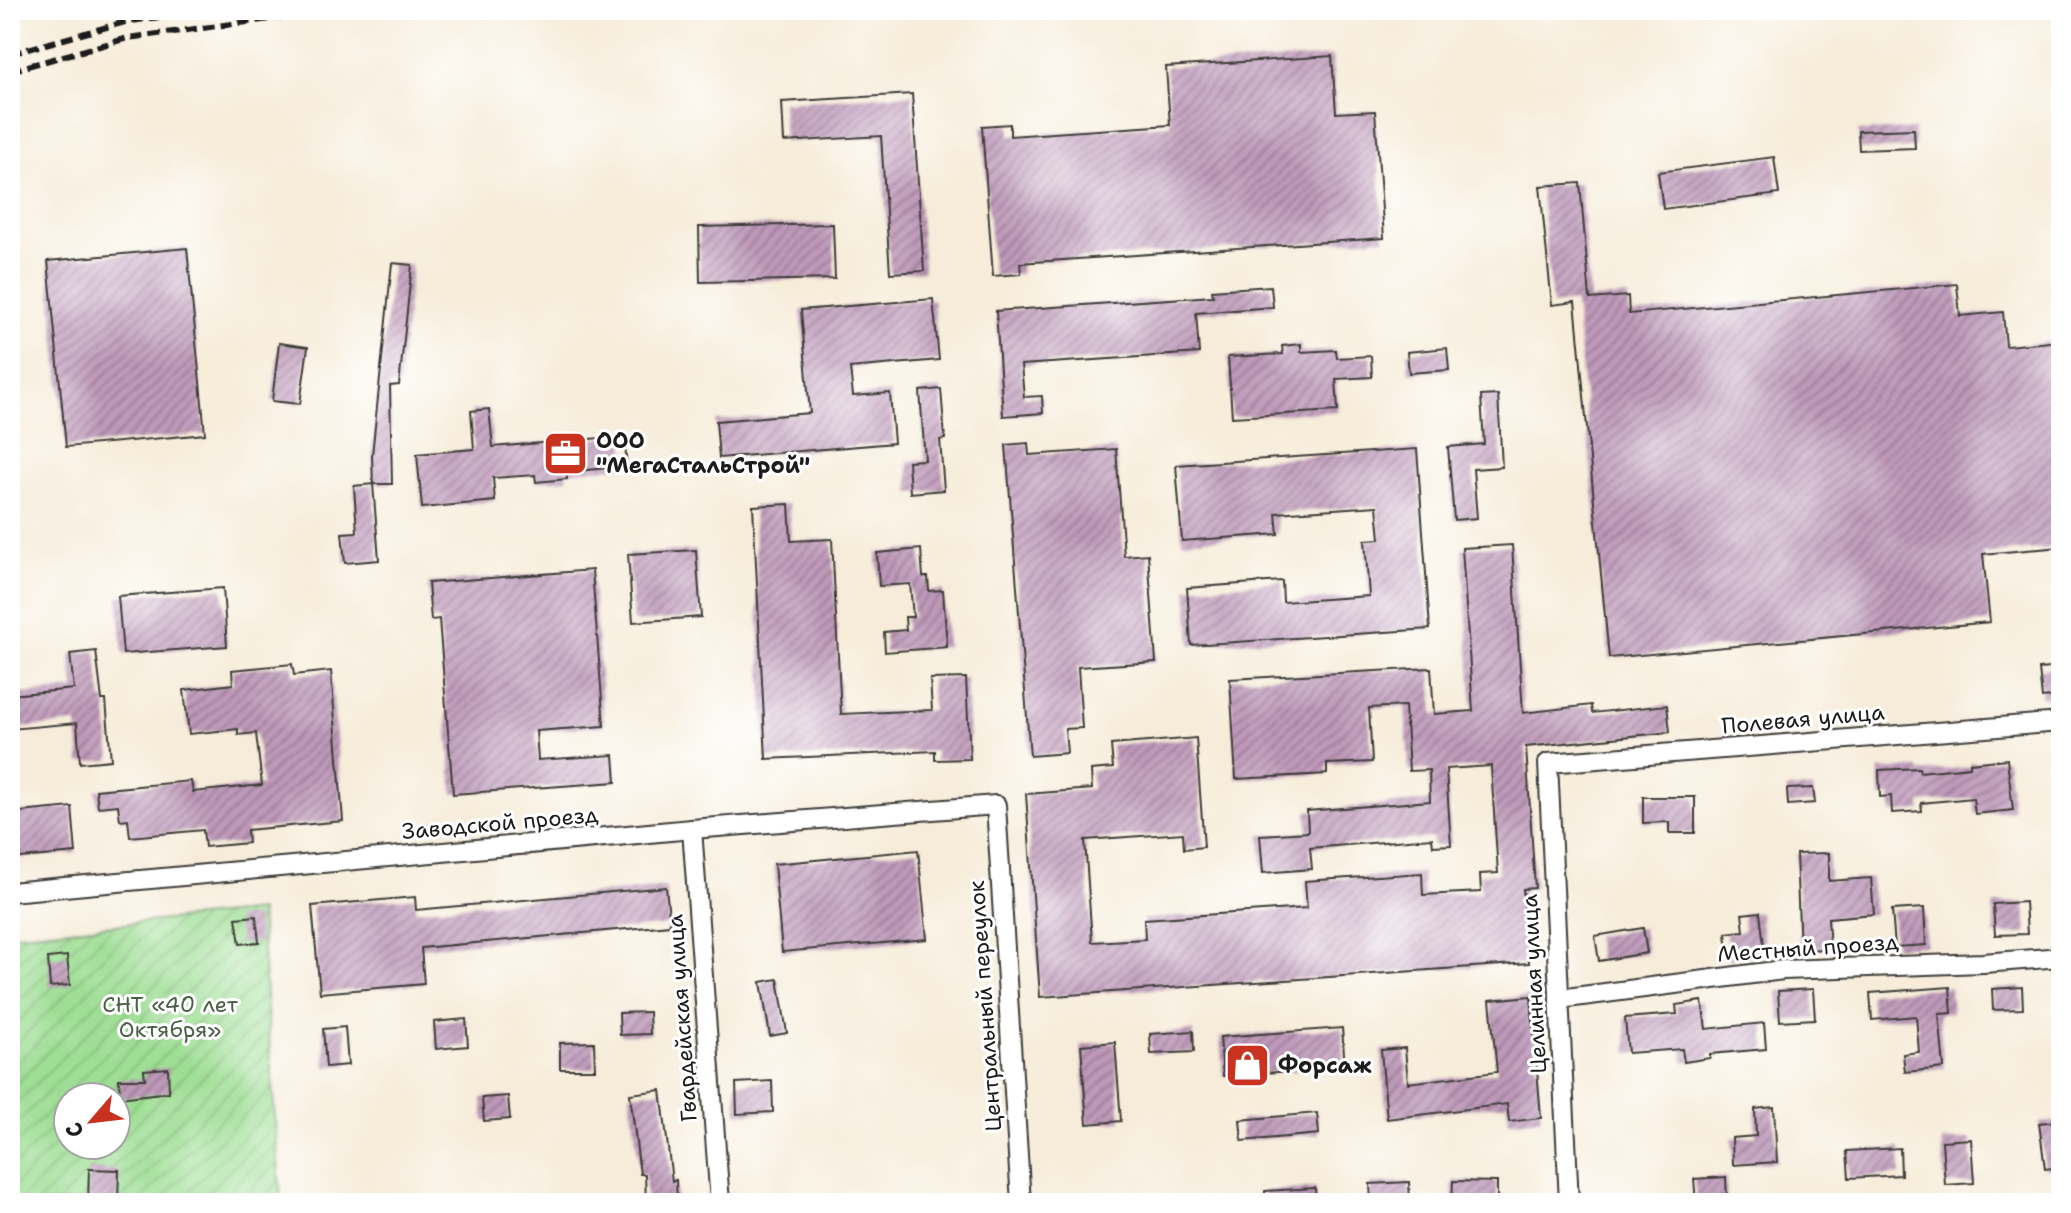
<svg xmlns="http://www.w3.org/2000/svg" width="2071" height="1213" viewBox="0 0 2071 1213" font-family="'Shantell Sans',sans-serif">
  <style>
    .garden { fill: url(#garden-furrows); stroke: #5d7d58; stroke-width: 2; fill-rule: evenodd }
    .building { fill: url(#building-hatch) }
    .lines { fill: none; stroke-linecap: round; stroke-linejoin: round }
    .minor-casing { stroke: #3d3b38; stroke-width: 22 }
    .minor { stroke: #fff; stroke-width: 18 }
    .rail { stroke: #1c1c1c; stroke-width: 6; stroke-dasharray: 12 6; stroke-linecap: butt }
    .labels { text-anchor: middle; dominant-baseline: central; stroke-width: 6; stroke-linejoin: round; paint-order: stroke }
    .poi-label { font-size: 22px; font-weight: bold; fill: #1c1c1c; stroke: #fff; text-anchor: start }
    .street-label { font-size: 22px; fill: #1c1c1c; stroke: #fff }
    .park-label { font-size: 22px; fill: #4a6046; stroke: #fff }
  </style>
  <defs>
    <pattern id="garden-furrows" width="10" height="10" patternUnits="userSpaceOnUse" patternTransform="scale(2)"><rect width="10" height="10" fill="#9ede94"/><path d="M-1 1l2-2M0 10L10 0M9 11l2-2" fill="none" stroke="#88be7f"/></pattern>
    <pattern id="building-hatch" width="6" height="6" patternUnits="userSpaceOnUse" patternTransform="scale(2)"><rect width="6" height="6" fill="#be99b9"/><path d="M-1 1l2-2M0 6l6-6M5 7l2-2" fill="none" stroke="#9a7c96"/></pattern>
  </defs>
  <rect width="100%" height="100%" fill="#fff"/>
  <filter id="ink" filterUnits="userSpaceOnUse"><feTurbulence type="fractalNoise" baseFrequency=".0125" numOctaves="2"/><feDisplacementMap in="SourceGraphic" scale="16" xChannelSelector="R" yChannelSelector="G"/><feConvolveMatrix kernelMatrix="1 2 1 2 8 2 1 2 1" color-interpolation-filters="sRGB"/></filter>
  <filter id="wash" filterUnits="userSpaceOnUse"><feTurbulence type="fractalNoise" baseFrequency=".006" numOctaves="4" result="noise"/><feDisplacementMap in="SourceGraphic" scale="32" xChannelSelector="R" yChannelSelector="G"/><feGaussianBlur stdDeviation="1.8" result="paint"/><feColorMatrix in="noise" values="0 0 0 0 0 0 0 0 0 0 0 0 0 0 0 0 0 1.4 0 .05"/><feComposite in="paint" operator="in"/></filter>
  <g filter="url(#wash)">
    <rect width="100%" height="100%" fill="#f6ecd9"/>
    <!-- garden -->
    <path class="garden" d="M260,911L281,1203H10V935ZM68,1097H116V1145H68Z"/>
    <g id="blocks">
      <!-- building -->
      <g class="building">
        <path d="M1332,56L1336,113L1375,111L1384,238L1020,263L1021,274L993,276L982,126L1010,124V136L1170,125L1166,67Z"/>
        <path d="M912,94L924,271L890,273L881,136L784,142L782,102Z"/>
        <path d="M1914,129L1915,148L1859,150L1858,131Z"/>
        <path d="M1774,157L1779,194L1663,209L1658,172Z"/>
        <path d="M1580,183L1590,299L1628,296L1629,314L1957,284L1960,316L2003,312L2006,346L2061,341V547L1983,554L1990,622L1609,658L1575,302L1552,305L1540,186Z"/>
        <path d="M833,224L835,279L700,282L699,227Z"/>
        <path d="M187,248L205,434L66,447L48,261Z"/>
        <path d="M392,263L412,265L399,385L390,386L392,484H373L372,455Z"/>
        <path d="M1271,286L1273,307L1196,313L1199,353L1021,365L1024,397L1042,396L1043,413L1003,416L996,311L1213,296L1212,290Z"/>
        <path d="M933,299L939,360L850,368L853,396L890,393L894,443L719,458L716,421L810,413L801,310Z"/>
        <path d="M279,343L308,347L300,404L272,401Z"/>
        <path d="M1301,344V352L1336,350L1337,358L1371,356L1372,377L1336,379L1338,411L1232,417L1228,357L1283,354L1282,346Z"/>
        <path d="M1447,348L1449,370L1409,373L1407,352Z"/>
        <path d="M941,389L945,439L940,440L944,490L910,493L908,461L925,460L920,391Z"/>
        <path d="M1498,395L1502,467L1473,469L1477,518L1454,520L1448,447L1484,444L1481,396Z"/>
        <path d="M489,409L493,447L624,436L627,466L567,472V479L536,482L535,475L493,478L495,501L422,508L417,454L474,449L471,411Z"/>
        <path d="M1028,443L1029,455L1116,449L1124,556L1148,554L1156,662L1078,667L1082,728L1065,729L1067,753L1030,756L1006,445Z"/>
        <path d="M1417,449L1430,629L1191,645L1187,588L1282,581L1283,602L1369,596L1365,540L1380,539L1377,506L1276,513L1278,534L1182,541L1176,465Z"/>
        <path d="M373,484L379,560L345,563L342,533L357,532L354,486Z"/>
        <path d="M789,504L791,541L832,539L841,714L932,710L930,679L966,678L970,759L935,760V751L766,759L753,506Z"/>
        <path d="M1512,545L1523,713L1591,705L1592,713L1667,705L1670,732L1526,747L1535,888L1523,889L1529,963L1040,997L1026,794L1092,789L1091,770L1113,768L1111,745L1196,738L1204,847L1184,849L1183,833L1085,840L1092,942L1145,939L1144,919L1307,908L1305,881L1422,873L1423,895L1481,892L1480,874L1498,873L1491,766L1446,769L1451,845L1433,846L1432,838L1310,848L1312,869L1263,873L1260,835L1308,832L1307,811L1430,801L1429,770L1409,771L1405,706L1369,708L1372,762L1327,764V774L1236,779L1230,679L1431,668L1434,714L1473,711L1462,548Z"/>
        <path d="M921,549L923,577H928L929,591L943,590L947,647L885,652L884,632L906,630L905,617H913L910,584L879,586L877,553Z"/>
        <path d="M696,550L701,617L633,622L628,554Z"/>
        <path d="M592,570L604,726L536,731L538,760L614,755L616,782L453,794L439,619L431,620L428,583Z"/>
        <path d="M223,588L227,646L123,654L118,596Z"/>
        <path d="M96,651L102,700H106L111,760L80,763L77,723L10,729V695L74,689L70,654Z"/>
        <path d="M292,664L294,675L331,671L343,821L247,830L248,843L205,847L203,830L130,837L128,819L120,820L118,805L98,807L96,790L191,781L193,792L262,785L256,733L238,735V729L189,734L184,690L233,684L232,670Z"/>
        <path d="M2061,667V696L2042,698L2039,669Z"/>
        <path d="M2007,759L2013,810L1975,814L1973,798L1921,803L1922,811L1892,813L1891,796L1880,797L1879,770L1919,768L1920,772L1970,767V763Z"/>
        <path d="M1813,788L1815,803L1788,805L1787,789Z"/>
        <path d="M1643,797H1695V833H1669V822L1643,823Z"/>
        <path d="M72,807L76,853L10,859V813Z"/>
        <path d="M918,850L927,939L782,952L774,864Z"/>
        <path d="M1829,853V881L1871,878L1874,914L1828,918L1830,949L1800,950L1796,854Z"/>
        <path d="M666,887L670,925L421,948L424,984L320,993L312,906L415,897L416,910Z"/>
        <path d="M2025,902L2027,934L1995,935L1993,904Z"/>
        <path d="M1924,908L1926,945L1895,947L1892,910Z"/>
        <path d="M1760,912L1765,955L1729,959L1726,933L1744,931L1742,914Z"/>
        <path d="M256,916L259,942L240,944L236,918Z"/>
        <path d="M1643,928L1647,953L1599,961L1595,936Z"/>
        <path d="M67,956L70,985L50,987L48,958Z"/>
        <path d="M778,979L787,1033L770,1036L761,982Z"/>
        <path d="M1950,987L1952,1013L1939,1014L1944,1068L1905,1072L1903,1054L1919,1052L1916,1016L1872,1020L1870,993Z"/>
        <path d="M2022,987L2023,1009L1993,1010L1992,989Z"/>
        <path d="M1813,989L1815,1019L1780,1021L1778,991Z"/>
        <path d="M1531,996L1541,1118L1509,1122L1507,1104L1387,1119L1381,1050L1405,1048L1408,1083L1497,1072L1490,1000Z"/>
        <path d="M1702,1001L1706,1029L1764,1023L1766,1049L1710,1054V1058L1684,1062L1682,1049L1628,1053L1625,1018L1677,1014L1676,1005Z"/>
        <path d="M649,1012L650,1034L620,1035L619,1013Z"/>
        <path d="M466,1019L468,1046L436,1049L434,1022Z"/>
        <path d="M345,1027L348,1065L326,1067L323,1029Z"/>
        <path d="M1342,1028L1345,1067L1223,1076L1220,1037Z"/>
        <path d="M1193,1031L1194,1052L1151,1054L1150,1034Z"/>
        <path d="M594,1042L595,1069H560V1043Z"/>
        <path d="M1115,1042L1121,1121L1087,1124L1081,1045Z"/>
        <path d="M168,1068L169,1092L120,1098L119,1079H145L144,1070Z"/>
        <path d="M772,1081L773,1112L737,1114L736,1083Z"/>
        <path d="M661,1090L672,1181L676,1180L677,1203H646L645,1174H640L630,1094Z"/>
        <path d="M508,1096L510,1119L484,1121L482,1098Z"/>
        <path d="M1774,1107L1777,1162L1733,1165L1732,1138L1756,1136L1755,1109Z"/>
        <path d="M1317,1113L1319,1134L1242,1141L1240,1120Z"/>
        <path d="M2057,1121L2059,1134L2061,1133V1167L2045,1169L2039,1123Z"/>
        <path d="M1971,1139L1974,1183L1945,1185L1942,1141Z"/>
        <path d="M1900,1148L1901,1175L1849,1178L1847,1151Z"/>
        <path d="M89,1169L119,1170L118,1202L88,1201Z"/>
        <path d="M1726,1177L1727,1203H1696L1694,1179Z"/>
        <path d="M1453,1181L1497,1182V1203H1452Z"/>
        <path d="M1409,1182L1410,1203H1371L1370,1184Z"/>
        <path d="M1315,1188L1316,1203H1265V1191Z"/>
      </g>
    </g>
  </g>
  <g filter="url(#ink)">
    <use href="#blocks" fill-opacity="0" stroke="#3d3b38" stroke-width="2"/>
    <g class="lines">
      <defs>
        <g id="minor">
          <path d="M692,829L720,1203"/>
          <path d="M10,892L692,829L996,805L1021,1203"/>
          <path d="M1559,999L1783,970L1983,963L2061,957"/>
          <path d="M1569,1203L1548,763L2061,722"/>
        </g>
      </defs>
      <!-- minor casing -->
      <use href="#minor" class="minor-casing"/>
      <!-- minor -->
      <use href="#minor" class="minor"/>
      <!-- rail -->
      <g class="rail">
        <path d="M10,54L125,22L210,10"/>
        <path d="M10,71L128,38L337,10"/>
      </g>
    </g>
  </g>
  <!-- icons -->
  <defs>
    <symbol id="office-square" viewBox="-11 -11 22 22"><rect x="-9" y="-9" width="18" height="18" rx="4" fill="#c8321e" stroke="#fff"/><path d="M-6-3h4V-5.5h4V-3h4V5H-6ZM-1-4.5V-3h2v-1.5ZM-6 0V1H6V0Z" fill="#fff"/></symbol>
    <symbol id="shop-square" viewBox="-11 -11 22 22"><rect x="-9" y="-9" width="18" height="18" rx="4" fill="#c8321e" stroke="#fff"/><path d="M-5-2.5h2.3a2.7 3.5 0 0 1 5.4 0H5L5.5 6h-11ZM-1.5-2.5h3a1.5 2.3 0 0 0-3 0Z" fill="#fff"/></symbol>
  </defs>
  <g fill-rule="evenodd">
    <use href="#office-square" x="540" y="428" width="51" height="51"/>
    <use href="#shop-square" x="1222" y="1040" width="51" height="51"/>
  </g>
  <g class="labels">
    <!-- poi labels -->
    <g class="poi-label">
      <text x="596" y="440">ООО<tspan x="596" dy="25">"МегаСтальСтрой"</tspan></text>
      <text x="1278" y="1065">Форсаж</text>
    </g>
    <!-- street labels -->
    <g class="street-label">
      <text transform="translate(1803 719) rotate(-5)">Полевая улица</text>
      <text transform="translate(500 823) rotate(-5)">Заводской проезд</text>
      <text transform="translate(1808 948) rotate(-4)">Местный проезд</text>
      <text transform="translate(1534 984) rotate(-93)">Целинная улица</text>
      <text transform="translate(985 1006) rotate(-94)">Центральный переулок</text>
      <text transform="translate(682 1018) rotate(-94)">Гвардейская улица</text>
    </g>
    <!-- park labels -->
    <g class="park-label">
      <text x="170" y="1004">СНТ «40 лет<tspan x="170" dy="25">Октября»</tspan></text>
    </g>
  </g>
  <!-- margin -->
  <rect width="2071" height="1213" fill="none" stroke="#fff" stroke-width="40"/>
  <!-- north arrow -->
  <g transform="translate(92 1121) rotate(242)"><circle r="38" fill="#ffffff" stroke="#a4a4a4" stroke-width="2"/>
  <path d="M0-6L14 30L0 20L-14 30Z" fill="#c8321e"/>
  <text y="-12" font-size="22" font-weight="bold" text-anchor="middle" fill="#1c1c1c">С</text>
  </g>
</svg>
